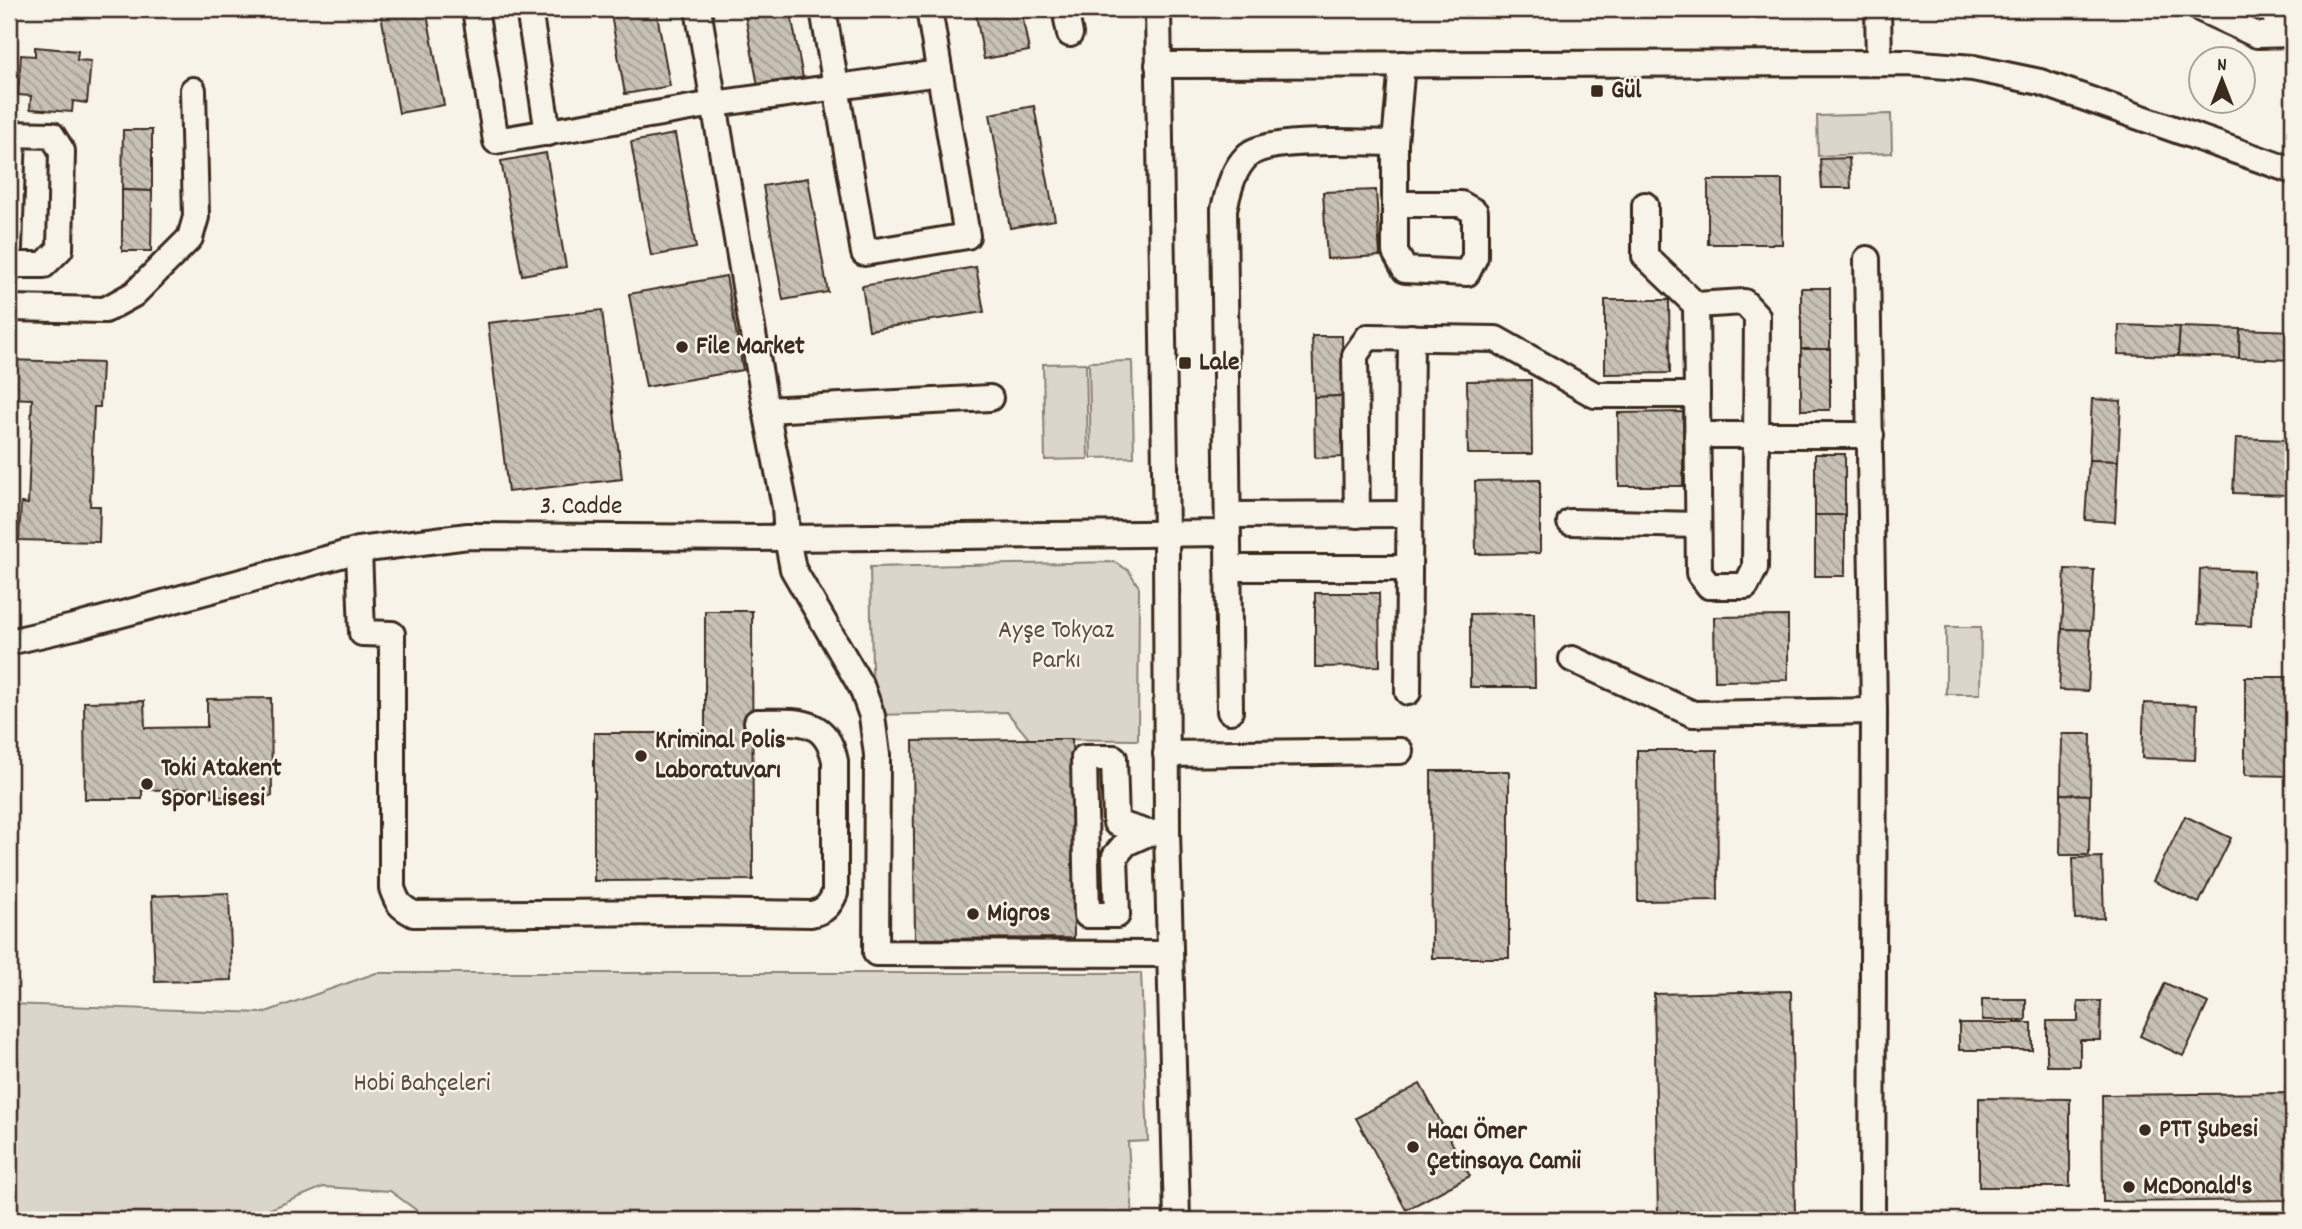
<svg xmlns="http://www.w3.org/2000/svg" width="2302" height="1229" viewBox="0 0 2302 1229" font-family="Dekko,sans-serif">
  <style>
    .green { fill: #dbd6cb; stroke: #8b8074; stroke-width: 2 }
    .building { fill: url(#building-back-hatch); stroke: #3b2a1e; stroke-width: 2 }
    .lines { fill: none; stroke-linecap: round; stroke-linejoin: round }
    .minor-casing { stroke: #3b2a1e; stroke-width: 30 }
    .minor { stroke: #f7f3e8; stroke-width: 24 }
    .poi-dot { fill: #3b2a1e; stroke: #f7f3e8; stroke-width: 2.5 }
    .labels { text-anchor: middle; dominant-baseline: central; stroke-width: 5; stroke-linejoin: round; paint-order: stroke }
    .poi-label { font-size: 26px; font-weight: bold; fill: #3b2a1e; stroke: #f7f3e8; text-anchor: start }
    .street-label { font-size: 26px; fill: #3b2a1e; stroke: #f7f3e8 }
    .park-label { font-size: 26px; fill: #5b4c41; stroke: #f7f3e8 }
  </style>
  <defs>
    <pattern id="building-back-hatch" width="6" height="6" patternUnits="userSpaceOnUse" patternTransform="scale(1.75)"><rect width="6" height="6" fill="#c8c1b6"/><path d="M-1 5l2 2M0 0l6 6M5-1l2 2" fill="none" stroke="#a49d93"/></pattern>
  </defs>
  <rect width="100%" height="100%" fill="#f7f3e8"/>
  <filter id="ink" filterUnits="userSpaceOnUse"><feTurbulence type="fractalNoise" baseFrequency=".0143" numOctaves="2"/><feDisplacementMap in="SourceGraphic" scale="14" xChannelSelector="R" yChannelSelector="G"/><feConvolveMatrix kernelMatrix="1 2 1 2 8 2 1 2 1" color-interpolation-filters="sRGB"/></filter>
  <g filter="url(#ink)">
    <!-- green -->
    <g class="green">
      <path d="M1891,114L1892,153L1818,156L1817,116Z"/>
      <path d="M1132,361L1134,457L1091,458L1089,362Z"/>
      <path d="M1086,363L1088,459L1045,460L1043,364Z"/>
      <path d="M1115,562L1129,571L1139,587L1138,740L1029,739L1007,712L873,715L870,567Z"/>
      <path d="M1946,627H1981L1980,694H1946Z"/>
      <path d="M376,973H1141L1148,1141L1128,1142L1133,1220H430L390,1191L323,1187L256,1215L252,1220H9V1004L263,1013Z"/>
    </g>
    <!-- building -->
    <g class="building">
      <path d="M380,9H426L444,105L399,113Z"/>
      <path d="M610,9H656L670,86L625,94Z"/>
      <path d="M744,9H790L803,78L758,86Z"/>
      <path d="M975,9H1021L1029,51L984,59Z"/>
      <path d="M35,47L78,51L77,60L91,61L87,103L73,101L72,112L30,109L31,96L18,95L21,55L35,56Z"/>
      <path d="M1034,106L1055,220L1010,228L990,114Z"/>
      <path d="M123,130H152V191L122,190Z"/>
      <path d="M675,134L696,248L651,256L631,142Z"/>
      <path d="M546,153L566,267L522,275L501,161Z"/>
      <path d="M1849,158L1851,188H1822L1820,159Z"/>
      <path d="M808,178L828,292L783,300L763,186Z"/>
      <rect x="1708" y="180" width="74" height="64"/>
      <path d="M122,190L152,191L151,251H122Z"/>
      <path d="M1376,190L1380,256L1327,259L1323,192Z"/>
      <path d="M976,267L984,312L869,330L862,286Z"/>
      <path d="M726,276L743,370L646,387L629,294Z"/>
      <rect x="1801" y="288" width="29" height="61"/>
      <path d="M1605,300H1669L1670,373L1605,374Z"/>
      <path d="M602,310L622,479L508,492L488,323Z"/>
      <path d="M2119,325L2180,327L2178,356L2118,354Z"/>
      <path d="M2180,327L2240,329L2239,358L2178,356Z"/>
      <path d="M2240,329L2293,331V360L2239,358Z"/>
      <path d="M1312,336H1342L1343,396L1314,397Z"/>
      <rect x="1801" y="349" width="29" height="61"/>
      <path d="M9,360L102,363L100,407H94L90,506H100L99,542L19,540L21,503L28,504L32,399L9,398Z"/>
      <path d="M1531,380L1532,454H1468L1467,381Z"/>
      <path d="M1343,396L1344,457L1315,458L1314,397Z"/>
      <path d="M2092,399L2121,401L2118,461L2089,460Z"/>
      <path d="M1683,412V486H1619L1618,413Z"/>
      <path d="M2236,438L2288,440L2286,495L2233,493Z"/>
      <rect x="1815" y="454" width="30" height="61"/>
      <path d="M2089,460L2118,461L2115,522L2085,520Z"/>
      <path d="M1540,480V553L1476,554L1475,481Z"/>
      <rect x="1815" y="515" width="30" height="61"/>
      <path d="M2065,569L2094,570L2091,630L2062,629Z"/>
      <path d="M2200,569L2253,571L2251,626L2198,624Z"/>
      <path d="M1315,593H1379L1380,666L1315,667Z"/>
      <path d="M705,611H752L753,880L594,881V733H705Z"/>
      <path d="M1534,613L1535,687H1470V614Z"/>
      <path d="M1788,616V680L1715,681L1714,617Z"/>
      <path d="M2062,629L2091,630L2088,691L2059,690Z"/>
      <path d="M2245,677H2293V776L2245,775Z"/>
      <path d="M271,698L272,796L212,797V789L142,790V799H85L84,702L144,701L145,728L207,727V699Z"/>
      <path d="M2144,703L2197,705L2195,760L2142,758Z"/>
      <path d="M2062,734H2091L2090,795L2061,794Z"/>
      <path d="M1029,739H1072L1074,938L915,939L913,741Z"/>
      <path d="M1637,750H1717L1718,900L1638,901Z"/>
      <path d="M1431,771H1509V958H1432Z"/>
      <path d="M2061,794L2090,795L2089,855H2060Z"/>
      <path d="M2185,816L2231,838L2199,903L2153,881Z"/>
      <path d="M2102,857L2104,918L2075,919L2073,858Z"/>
      <path d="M229,893L232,980L155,982L152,896Z"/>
      <path d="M2165,983L2208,1003L2183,1056L2140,1036Z"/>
      <path d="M1791,991L1795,1215L1658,1217L1654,994Z"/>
      <rect x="1982" y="999" width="44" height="21"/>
      <path d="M2078,1001H2101L2100,1040H2080V1066H2047V1021H2078Z"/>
      <rect x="1959" y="1023" width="73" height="27"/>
      <path d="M1420,1084L1470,1176L1406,1210L1356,1118Z"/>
      <path d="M2292,1093L2293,1200L2103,1202L2102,1095Z"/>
      <path d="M1979,1098L2070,1099V1187H1979Z"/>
    </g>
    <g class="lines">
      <defs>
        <g id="minor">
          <path d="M475,9L496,141L714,104L939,73"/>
          <path d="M529,9L548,133"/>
          <path d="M698,9L766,410L785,507L787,538L793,569L862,688L872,716L877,755L876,953L1170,954"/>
          <path d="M823,9L864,253L967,236L929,9"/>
          <path d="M1065,9L1070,34"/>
          <path d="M1158,9L1166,534L1167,832L1177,1220"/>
          <path d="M1878,9L1879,63"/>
          <path d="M2201,9L2257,35L2293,34"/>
          <path d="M2272,9L2282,33"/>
          <path d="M1158,65L1909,63L1973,68L2040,82L2293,171"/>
          <path d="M9,134L52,135L62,151L60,249L44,265H9"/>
          <path d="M1395,204H1461L1475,212V257L1467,273L1405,270L1395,252V143L1402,64"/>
          <path d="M1645,205V256L1696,305L1699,573L1709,586H1746L1755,568L1757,316L1744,302L1696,305"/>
          <path d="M9,248L13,134"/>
          <path d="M1867,259L1874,711L1872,1220"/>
          <path d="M9,308L105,310L134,294L190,238L196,217L193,90"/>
          <path d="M766,410L990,398"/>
          <path d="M1697,435H1871"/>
          <path d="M1228,515L1409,514"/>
          <path d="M1357,515L1355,355L1368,337L1496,339L1595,395H1697"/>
          <path d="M1570,522L1698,525"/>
          <path d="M359,550L362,633L392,634V888C397,903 400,907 414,914L687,912L811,914C824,912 830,905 835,893V761C826,715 794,722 757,722"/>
          <path d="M1228,568H1409"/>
          <path d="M9,642L78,626L359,550L468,536L787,538L1227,533"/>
          <path d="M1572,659L1693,714L1874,711"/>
          <path d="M1408,692L1411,337"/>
          <path d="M1230,711L1224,209C1229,190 1232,171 1247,156C1267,136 1364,143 1395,143"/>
          <path d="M1166,754L1400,751"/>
          <path d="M1148,833L1126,843L1115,856L1117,915H1087L1084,758H1114L1116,823L1148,833L1167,832"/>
        </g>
      </defs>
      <!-- minor casing -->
      <use href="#minor" class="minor-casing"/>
      <!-- minor -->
      <use href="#minor" class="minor"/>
    </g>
  </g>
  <!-- markers -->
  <g class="poi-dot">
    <rect x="1590" y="84" width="14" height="14" rx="3.5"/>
    <circle cx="682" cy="347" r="7"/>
    <rect x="1178" y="356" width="14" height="14" rx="3.5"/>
    <circle cx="641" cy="756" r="7"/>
    <circle cx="147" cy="784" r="7"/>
    <circle cx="973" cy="914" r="7"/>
    <circle cx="2145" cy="1130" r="7"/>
    <circle cx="1413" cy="1147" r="7"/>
    <circle cx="2129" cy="1187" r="7"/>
  </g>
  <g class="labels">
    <!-- poi labels -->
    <g class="poi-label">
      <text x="1611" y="91">Gül</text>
      <text x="696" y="347">File Market</text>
      <text x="1199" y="363">Lale</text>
      <text x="655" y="741">Kriminal Polis<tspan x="655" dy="30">Laboratuvarı</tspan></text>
      <text x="161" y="769">Toki Atakent<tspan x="161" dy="30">Spor Lisesi</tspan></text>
      <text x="987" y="914">Migros</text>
      <text x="2159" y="1130">PTT Şubesi</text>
      <text x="1427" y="1132">Hacı Ömer<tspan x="1427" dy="30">Çetinsaya Camii</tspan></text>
      <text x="2143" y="1187">McDonald's</text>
    </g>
    <!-- street labels -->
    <g class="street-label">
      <text x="581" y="507">3. Cadde</text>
    </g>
    <!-- park labels -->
    <g class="park-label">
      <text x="1056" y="631">Ayşe Tokyaz<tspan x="1056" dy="30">Parkı</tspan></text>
      <text x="422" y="1084">Hobi Bahçeleri</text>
    </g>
  </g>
  <!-- margin -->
  <rect width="2302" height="1229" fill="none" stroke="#f7f3e8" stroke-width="35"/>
  <rect x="18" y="18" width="2267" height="1194" fill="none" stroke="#3b2a1e" stroke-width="2.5" filter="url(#ink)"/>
  <!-- north arrow -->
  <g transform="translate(2222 80)"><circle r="33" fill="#f7f3e8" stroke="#aca397" stroke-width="2"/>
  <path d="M0-5L12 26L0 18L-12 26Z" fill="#3b2a1e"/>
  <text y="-10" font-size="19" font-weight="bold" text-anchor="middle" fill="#3b2a1e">N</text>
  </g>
</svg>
